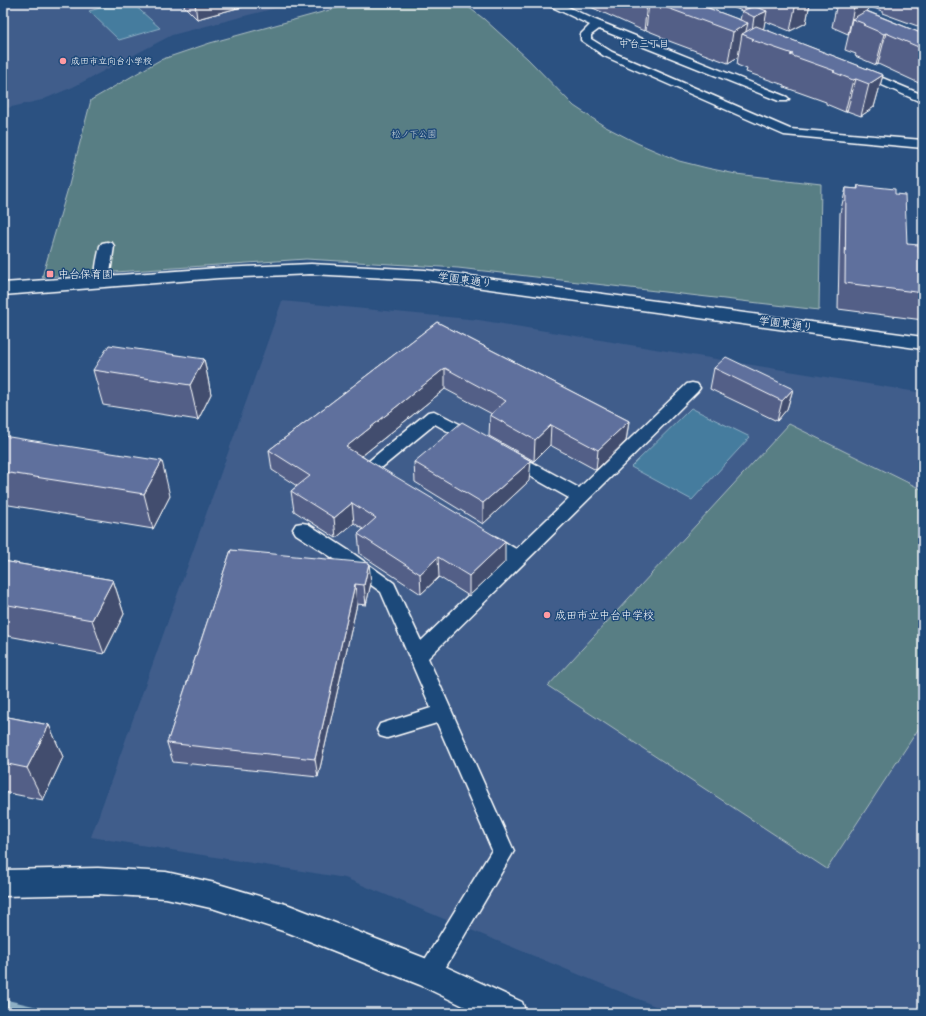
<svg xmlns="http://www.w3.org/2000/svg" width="926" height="1016" viewBox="0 0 926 1016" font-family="'Shantell Sans','Klee One',sans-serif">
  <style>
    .built { fill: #3f5d8b }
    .green { fill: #587e84; stroke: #acbec2 }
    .water { fill: #447c9e; stroke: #8fb0c5 }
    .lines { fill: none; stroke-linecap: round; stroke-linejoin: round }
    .stream { fill: #8fb0c5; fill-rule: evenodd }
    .lane-casing { stroke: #fff; stroke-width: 3 }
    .secondary-casing { stroke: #fff; stroke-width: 3 }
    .lane { fill: #1f4a7a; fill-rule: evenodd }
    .secondary { fill: #1f4a7a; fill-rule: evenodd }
    .wall { fill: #525f87; stroke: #fff }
    .shaded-wall { fill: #424e6e; stroke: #fff }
    .building { fill: #5f6f9d; stroke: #fff }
    .poi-dot { fill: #ff9aa2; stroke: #1f4a7a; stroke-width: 1.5 }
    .labels { text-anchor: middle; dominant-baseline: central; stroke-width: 3; stroke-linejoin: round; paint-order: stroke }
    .far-poi-label { font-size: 9px; fill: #fff; stroke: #1f4a7a; text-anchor: start }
    .far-park-label { font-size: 9px; fill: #d5dfe0; stroke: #1f4a7a }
    .far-neighbourhood-label { font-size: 10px; fill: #fff; stroke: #1f4a7a }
    .poi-label { font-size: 11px; fill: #fff; stroke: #1f4a7a; text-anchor: start }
    .street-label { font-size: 11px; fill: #fff; stroke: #1f4a7a }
  </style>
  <rect width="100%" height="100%" fill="#2b5181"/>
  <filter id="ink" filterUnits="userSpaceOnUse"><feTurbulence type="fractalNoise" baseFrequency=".025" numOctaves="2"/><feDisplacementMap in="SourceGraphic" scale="8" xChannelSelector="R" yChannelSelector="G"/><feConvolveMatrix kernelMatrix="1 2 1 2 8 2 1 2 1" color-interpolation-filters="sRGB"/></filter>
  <g filter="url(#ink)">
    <!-- built -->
    <g class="built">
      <path d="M3,3H295L172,35L73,87L42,100L3,109Z"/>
      <path d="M282,301L479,320L923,393V1013H672L345,878L91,837Z"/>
    </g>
    <!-- green -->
    <g class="green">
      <path d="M355,3H463L484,19L528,59L574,106L604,126L637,143L679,161L707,168L736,174L821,184L819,310L458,268L306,259L42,277L69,185L91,100L160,60L210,43Z"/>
      <path d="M789,424L923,490V722L827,869L548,686Z"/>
    </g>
    <!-- water -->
    <g class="water">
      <path d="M119,3H132L160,28L119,40L89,11Z"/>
      <path d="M691,408L750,437L692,500L631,467Z"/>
    </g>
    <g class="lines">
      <!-- stream -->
      <path class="stream" d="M3,999L38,1007L42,1009L44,1013H11L3,1011Z"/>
      <defs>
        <g id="lane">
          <path d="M547,3H560L593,19L787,97L789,99L787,101H779L599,29L591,35V39L612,52L790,129L923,140V148L784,135L604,56L581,40V34L590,25L548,5Z"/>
          <path d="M861,69L923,95V103L857,74L855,72L857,70Z"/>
          <path d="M107,242L112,243L114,246L110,273L111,282L109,285L104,286L99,285C92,275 98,257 100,246L102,243Z"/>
          <path d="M692,383L697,384L700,388L697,392L428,658L514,851L437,982L429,985L421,982L417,974L421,966L492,850L437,723L387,738L380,736L377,730L380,724L431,708L381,592L339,562L296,534L293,529L296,524L302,523L308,524L351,552L394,583L421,641L505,560L479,545L476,540L479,535C492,531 505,543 516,549L569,498L505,462L503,458L505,454L511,452L517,454L579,488L687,384Z"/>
          <path d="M434,411L481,435L483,439L481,443L475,445L469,443L435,424L380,469L386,473L388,477L386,481C376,484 366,479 361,470L363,466L428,412Z"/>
        </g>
        <g id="secondary">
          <path d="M311,264L425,270L923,337V349L425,280L311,274L219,278L3,295V283L219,268Z"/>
          <path d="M98,868L166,872L215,883L289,905L440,964L522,1002L526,1013H478L420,985L289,933L215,909L166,898L98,894L3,896V870Z"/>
        </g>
      </defs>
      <!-- lane casing -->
      <use href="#lane" class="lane-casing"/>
      <!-- secondary casing -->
      <use href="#secondary" class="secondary-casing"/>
      <!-- lane -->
      <use href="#lane" class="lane"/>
      <!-- secondary -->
      <use href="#secondary" class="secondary"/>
    </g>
    <!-- wall -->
    <g class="wall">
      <path d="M181,3H256L197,19Z"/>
      <path d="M584,3H695L740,20L742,11L723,3H810L806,23L790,31L765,21L763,29L883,75L874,107L861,116L847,111L845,112L826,104V102L784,87V85L746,72L747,69L737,65L738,57L728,63L661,38V36L646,30L644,31L584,4Z"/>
      <path d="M837,3H869L867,11L923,34V85L878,64L876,65L855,56L856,54L845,50L849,33L848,34L832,27Z"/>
      <path d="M871,3H923V28L882,13V11L871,7Z"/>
      <path d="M858,185L895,194L907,244L919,253L923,254V320L838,309L840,213L846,188L857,189Z"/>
      <path d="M437,322L629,421L626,441L596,470L550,445L534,461L489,436L490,415L492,414L445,389L362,456L505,562L469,596L439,577L421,594L360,554L358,534L363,529L354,523L336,538L294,511L291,491L297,486L272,470L269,450Z"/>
      <path d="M204,359L211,394L198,420L103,405L93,370Z"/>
      <path d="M714,368L793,389L787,409L777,421L710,389Z"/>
      <path d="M3,436L170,496L153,529L3,504Z"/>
      <path d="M414,462L529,481L483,524L415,482Z"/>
      <path d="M231,550L371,583L366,605L357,604L318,777L173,762L167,743Z"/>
      <path d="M3,561L113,580L124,614L104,654L3,635Z"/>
      <path d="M3,716L49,725L63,757L43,800L3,792Z"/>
    </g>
    <!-- shaded-wall -->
    <g class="shaded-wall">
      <path d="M91,3H101L92,6Z"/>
      <path d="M195,3H256L197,19Z"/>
      <path d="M647,3H649L646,30L644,31Z"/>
      <path d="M796,3H810L806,23L790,31Z"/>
      <path d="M855,3H869L864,23L852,19L849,33L848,34Z"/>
      <path d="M767,11L761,42L751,37L754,17Z"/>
      <path d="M748,23L745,35L742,34L738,57L728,63L733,32Z"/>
      <path d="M886,33L878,64L876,65L884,34Z"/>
      <path d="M883,75L874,107L861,116L869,84Z"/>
      <path d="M856,79L847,111L845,112L853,80Z"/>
      <path d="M204,359L211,394L198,420L190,385Z"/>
      <path d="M445,368V389L348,467L346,447Z"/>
      <path d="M793,389L787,409L777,421L782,401Z"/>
      <path d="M629,421L626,441L596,470L598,450Z"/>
      <path d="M551,425L550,445L534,461L535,440Z"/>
      <path d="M162,461L170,496L153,529L144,494Z"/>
      <path d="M531,461L529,481L483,524V503Z"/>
      <path d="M352,503L354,523L336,538L334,518Z"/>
      <path d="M505,542V562L469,596V576Z"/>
      <path d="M438,557L439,577L421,594L420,574Z"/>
      <path d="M369,563L371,583L366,605L364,585Z"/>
      <path d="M113,580L124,614L104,654L92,620Z"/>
      <path d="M355,584L357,604L318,777L315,759Z"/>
      <path d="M49,725L63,757L43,800L27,768Z"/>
    </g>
    <!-- building -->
    <g class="building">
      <path d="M660,3H695L748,23L733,32L665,7L667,6Z"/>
      <path d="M754,6L767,11L754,17L742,11Z"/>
      <path d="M866,11L923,34V49L886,33L884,34L863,25L865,24L852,19Z"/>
      <path d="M756,26L883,75L869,84L856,79L853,80L833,72L835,71L790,55L793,54L752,40L754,39L742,34Z"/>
      <path d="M858,185L895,189V194L905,195L907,244L919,245V253L923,254V293L845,283L846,188L858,189Z"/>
      <path d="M437,322L629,421L598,450L551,425L535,440L490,415L506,401L445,368L346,447L505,542L469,576L438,557L420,574L358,534L376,518L352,503L334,518L291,491L310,476L269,450Z"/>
      <path d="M109,345L204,359L190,385L93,370Z"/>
      <path d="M726,357L793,389L782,401L714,368Z"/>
      <path d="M462,422L531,461L483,503L414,462Z"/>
      <path d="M3,436L162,461L144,494L3,472Z"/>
      <path d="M231,550L369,563L364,585L355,584L315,759L167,743Z"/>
      <path d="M3,561L113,580L92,620L3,604Z"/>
      <path d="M3,716L49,725L27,768L3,763Z"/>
    </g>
  </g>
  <!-- markers -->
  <g class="poi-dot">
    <circle cx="63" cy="61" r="4"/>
    <rect x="46" y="270" width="8" height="8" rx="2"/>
    <circle cx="547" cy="615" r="4"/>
  </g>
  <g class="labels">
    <!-- far-poi labels -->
    <g class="far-poi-label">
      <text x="71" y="61">成田市立向台小学校</text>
    </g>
    <!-- far-park labels -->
    <g class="far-park-label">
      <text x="414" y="134">松ノ下公園</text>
    </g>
    <!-- far-neighbourhood labels -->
    <g class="far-neighbourhood-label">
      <text x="644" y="43">中台三丁目</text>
    </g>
    <!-- poi labels -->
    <g class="poi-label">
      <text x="58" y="274">中台保育園</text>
      <text x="555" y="615">成田市立中台中学校</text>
    </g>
    <!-- street labels -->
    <g class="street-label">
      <text transform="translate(465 280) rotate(8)">学園東通り</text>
      <text transform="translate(786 324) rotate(8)">学園東通り</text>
    </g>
  </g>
  <!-- margin -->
  <rect width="926" height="1016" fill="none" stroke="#1f4a7a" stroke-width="16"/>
  <rect x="8" y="8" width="910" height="1000" fill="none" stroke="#fff" stroke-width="1.5" filter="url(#ink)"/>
</svg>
